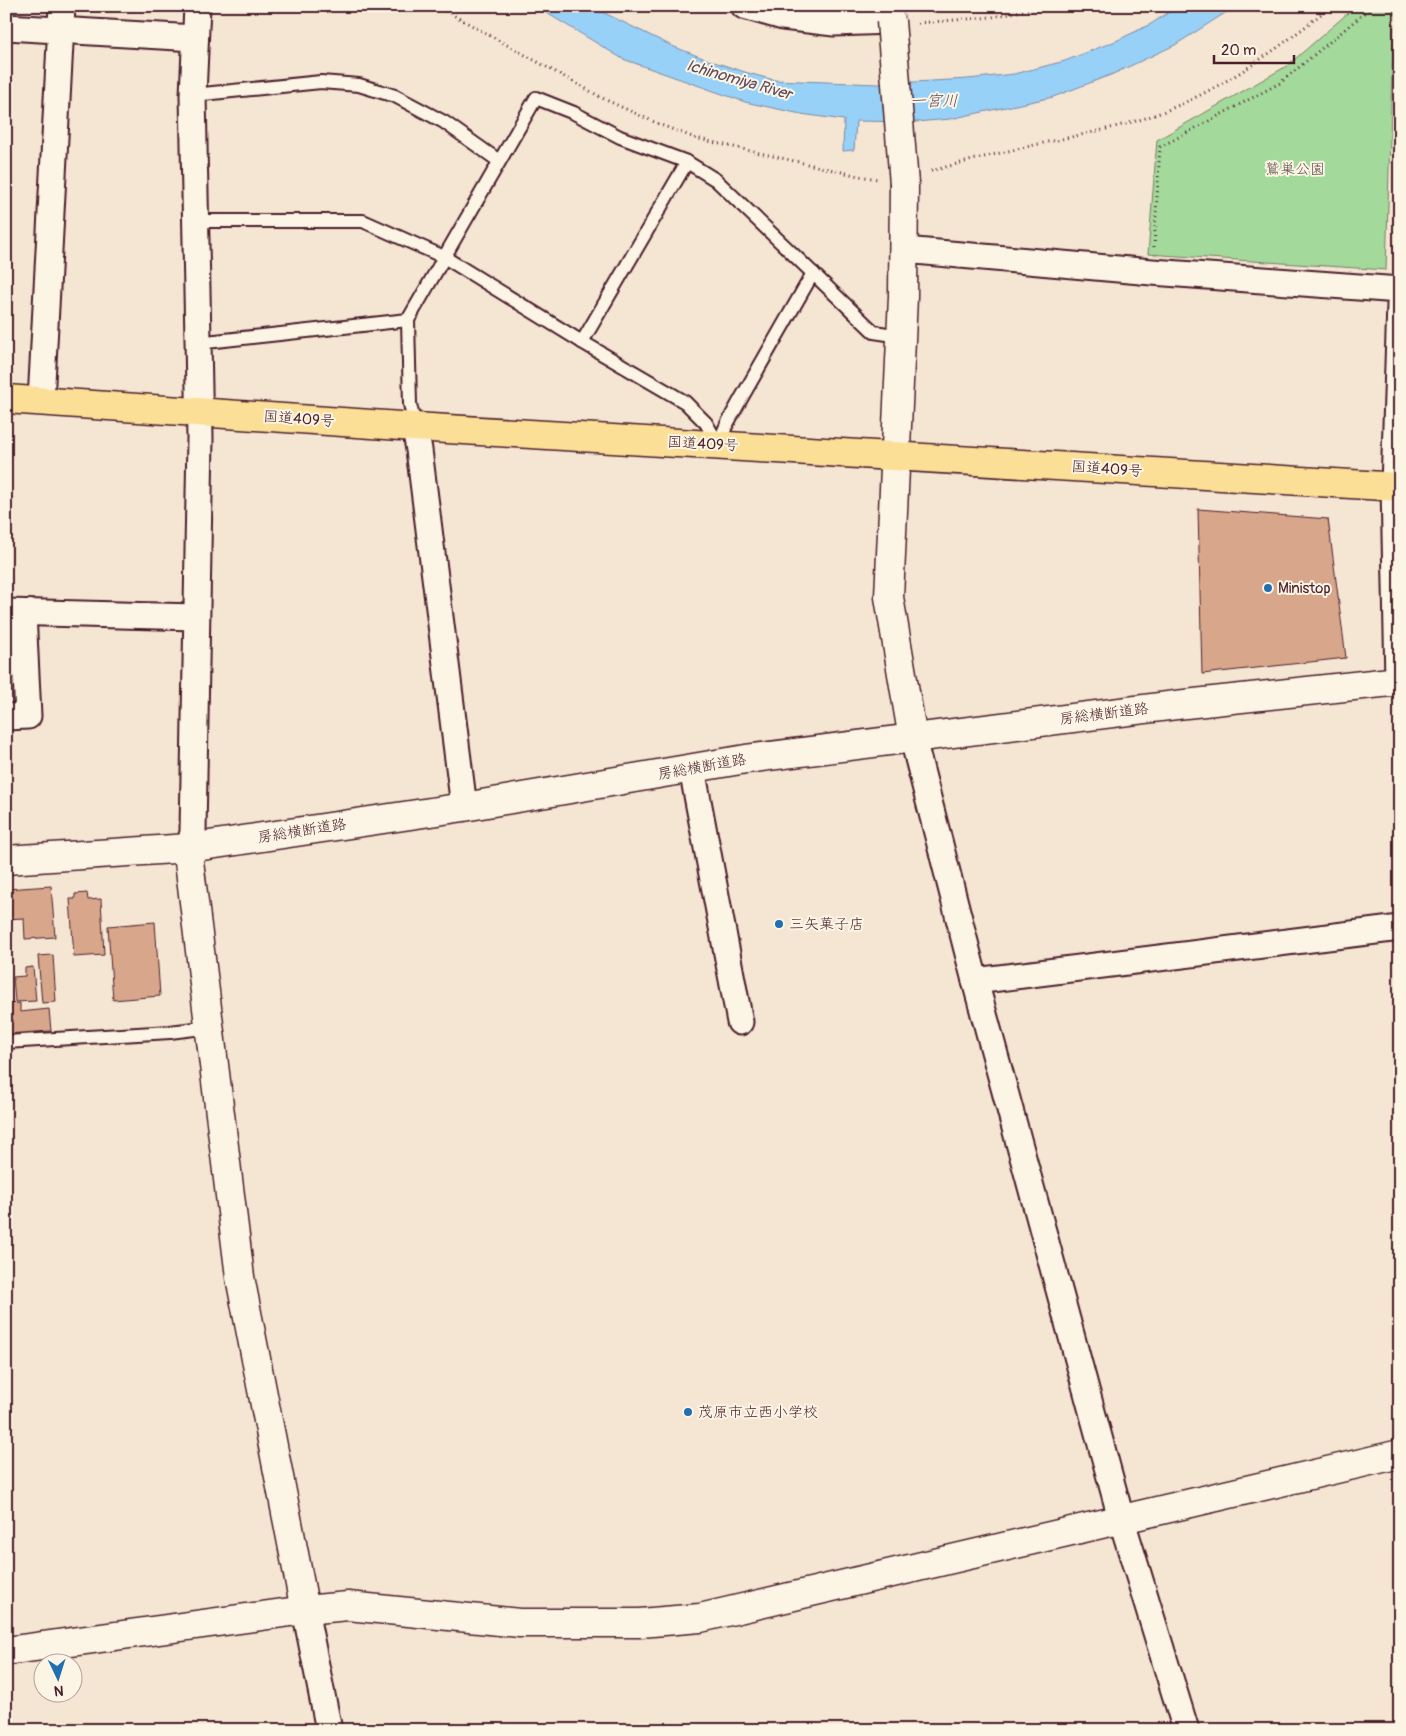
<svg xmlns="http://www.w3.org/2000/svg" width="1406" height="1736" viewBox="0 0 1406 1736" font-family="Pangolin,'Klee One',sans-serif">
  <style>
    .green { fill: #a4d99c; stroke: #777c64 }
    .water { fill: #98d1f7; stroke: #798aa5 }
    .building { fill: #d8a78b; stroke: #4a1f2b }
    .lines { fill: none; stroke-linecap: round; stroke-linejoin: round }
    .lane-casing { stroke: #4a1f2b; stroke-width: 16 }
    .street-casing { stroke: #4a1f2b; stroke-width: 29 }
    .secondary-casing { stroke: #4a1f2b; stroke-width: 31 }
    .highway-casing { stroke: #4a1f2b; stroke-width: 31 }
    .path { stroke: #4a1f2b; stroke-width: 3; stroke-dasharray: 1 4; stroke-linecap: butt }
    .lane { stroke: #fcf5e5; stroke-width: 12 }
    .street { stroke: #fcf5e5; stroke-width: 25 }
    .secondary { stroke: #fcf5e5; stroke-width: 28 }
    .highway { stroke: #fbdf96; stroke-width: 28 }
    .secondary-bridge-casing { stroke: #4a1f2b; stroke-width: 31; stroke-linecap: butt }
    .secondary-bridge { stroke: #fcf5e5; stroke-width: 28 }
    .poi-dot { fill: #1f6fb2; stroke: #fcf5e5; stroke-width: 2 }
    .labels { text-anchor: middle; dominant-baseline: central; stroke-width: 4; stroke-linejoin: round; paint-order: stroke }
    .park-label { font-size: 15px; fill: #604e47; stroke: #fcf5e5 }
    .street-label { font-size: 15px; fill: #4a1f2b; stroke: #fcf5e5 }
    .poi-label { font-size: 15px; fill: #4a1f2b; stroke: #fcf5e5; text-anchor: start }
    .water-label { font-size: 16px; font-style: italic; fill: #5e4c5e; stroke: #fcf5e5 }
  </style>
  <rect width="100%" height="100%" fill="#f5e5d3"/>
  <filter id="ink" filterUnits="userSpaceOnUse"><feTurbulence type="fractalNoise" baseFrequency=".02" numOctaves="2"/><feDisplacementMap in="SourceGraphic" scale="10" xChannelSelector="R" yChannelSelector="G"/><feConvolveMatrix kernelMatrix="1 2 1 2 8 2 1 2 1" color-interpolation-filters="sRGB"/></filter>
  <g filter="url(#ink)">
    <!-- green -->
    <path class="green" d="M1356,6H1394L1386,270L1148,254L1157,140L1287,66Z"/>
    <!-- water -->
    <path class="water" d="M535,6H590L672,46L708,60L748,73L774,80L878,84L968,79L1014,74L1065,61L1118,40L1151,24L1178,6H1236L1175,45L1113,74L1053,97L950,119L916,122L856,121L854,150L843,151L844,120L801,114L745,102L623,59Z"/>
    <!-- building -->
    <g class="building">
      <path d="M1198,509L1328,519L1346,658L1202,674Z"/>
      <path d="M51,886L55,937L25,939L24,918L6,919V889Z"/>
      <path d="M87,893L88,900L101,899L104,955L74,957L70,899H75V894Z"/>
      <path d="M155,922L160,996L113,1000L108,926Z"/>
      <path d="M53,955L56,1002L42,1003L38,956Z"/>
      <path d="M33,967L36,1001L15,1002L13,977L25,976V968Z"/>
      <path d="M20,1003V1012L49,1009L51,1031L6,1034V1004Z"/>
    </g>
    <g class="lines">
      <defs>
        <g id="lane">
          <path d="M193,95L321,82L359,85L395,96L444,122L499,161"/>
          <path d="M195,221H363L444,257L582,342L685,402L706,423L718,444"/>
          <path d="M582,342L687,162"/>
          <path d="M197,343L408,320"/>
          <path d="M415,427L410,404L408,320L536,98L574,113L620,137L687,162L716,180L874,332L901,336"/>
          <path d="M718,444L727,424L742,397L813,273"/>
          <path d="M6,1042L170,1032L210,1027"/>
        </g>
        <g id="street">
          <path d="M744,6L783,17L834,23L891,21"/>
          <path d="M6,27L195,38"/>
          <path d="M904,250L1152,272L1400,290"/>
          <path d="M1400,304L1394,486L1398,681L1400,683"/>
          <path d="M41,401L62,6"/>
          <path d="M415,427L419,450L464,807"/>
          <path d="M6,612L196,617"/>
          <path d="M6,717L28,716L23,613"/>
          <path d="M913,739L975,981L1121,1518L1186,1730"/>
          <path d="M692,769L740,1022"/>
          <path d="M189,848L193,832L200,438L193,95L197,6"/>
          <path d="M975,981L1400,928"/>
          <path d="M305,1610L329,1730"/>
        </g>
        <g id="secondary">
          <path d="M904,184L903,297L889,597L913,739"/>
          <path d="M189,848V861L240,1277L305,1610"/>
          <path d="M6,860L189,848L464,807L746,759L1176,705L1400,681"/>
          <path d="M6,1651L305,1610L348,1606L520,1623H640L700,1618L1400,1454"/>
        </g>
        <path id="highway" d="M6,399L415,427L1400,487"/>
      </defs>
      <!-- lane casing -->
      <use href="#lane" class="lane-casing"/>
      <!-- street casing -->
      <use href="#street" class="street-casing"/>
      <!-- secondary casing -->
      <use href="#secondary" class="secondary-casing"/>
      <!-- highway casing -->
      <use href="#highway" class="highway-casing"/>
      <!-- path -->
      <g class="path">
        <path d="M437,6L606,100L661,125L695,138L859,176L878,179"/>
        <path d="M918,23L992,17L1046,6"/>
        <path d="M931,171C971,160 1011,150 1052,141C1090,133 1129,125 1165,111C1227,86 1280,48 1331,6"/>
        <path d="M1154,247L1160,147L1280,83L1373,6"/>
      </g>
      <!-- lane -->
      <use href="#lane" class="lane"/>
      <!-- street -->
      <use href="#street" class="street"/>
      <!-- secondary -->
      <use href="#secondary" class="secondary"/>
      <!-- highway -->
      <use href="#highway" class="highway"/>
      <defs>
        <path id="secondary-bridge" d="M891,21L904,184"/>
      </defs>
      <!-- secondary-bridge casing -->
      <use href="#secondary-bridge" class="secondary-bridge-casing"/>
      <!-- secondary-bridge -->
      <use href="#secondary-bridge" class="secondary-bridge"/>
    </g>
  </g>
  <!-- markers -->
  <g class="poi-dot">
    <circle cx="1268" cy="588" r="5"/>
    <circle cx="779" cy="924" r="5"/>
    <circle cx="688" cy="1412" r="5"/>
  </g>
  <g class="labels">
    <!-- park labels -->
    <g class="park-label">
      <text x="1295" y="169">鷲巣公園</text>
    </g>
    <!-- street labels -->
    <g class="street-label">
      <text transform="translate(299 419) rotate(4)">国道409号</text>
      <text transform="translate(703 444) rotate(3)">国道409号</text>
      <text transform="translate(1107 469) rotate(4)">国道409号</text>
      <text transform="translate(1104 714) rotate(-7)">房総横断道路</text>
      <text transform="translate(702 767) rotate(-10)">房総横断道路</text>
      <text transform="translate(302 831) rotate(-9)">房総横断道路</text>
    </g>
    <!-- poi labels -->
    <g class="poi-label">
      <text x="1278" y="588">Ministop</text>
      <text x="789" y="924">三矢菓子店</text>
      <text x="698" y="1412">茂原市立西小学校</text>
    </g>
    <!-- water labels -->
    <g class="water-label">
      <text transform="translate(739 80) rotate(16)">Ichinomiya River</text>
      <text x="934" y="101">一宮川</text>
    </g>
  </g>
  <!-- margin -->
  <rect width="1406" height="1736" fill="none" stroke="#fcf5e5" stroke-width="25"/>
  <rect x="12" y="12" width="1381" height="1711" fill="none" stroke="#4a1f2b" stroke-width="2" filter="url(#ink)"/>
  <!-- north arrow -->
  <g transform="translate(58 1678) rotate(176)"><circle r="24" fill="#fcf5e5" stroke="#b59f9b"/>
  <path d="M0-4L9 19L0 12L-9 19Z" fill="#1f6fb2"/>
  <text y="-8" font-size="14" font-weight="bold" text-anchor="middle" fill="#4a1f2b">N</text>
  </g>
  <!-- scale -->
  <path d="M1214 55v8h80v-8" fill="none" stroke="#4a1f2b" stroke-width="2.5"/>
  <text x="1221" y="55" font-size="15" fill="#4a1f2b" stroke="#fcf5e5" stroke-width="4" paint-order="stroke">20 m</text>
</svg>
